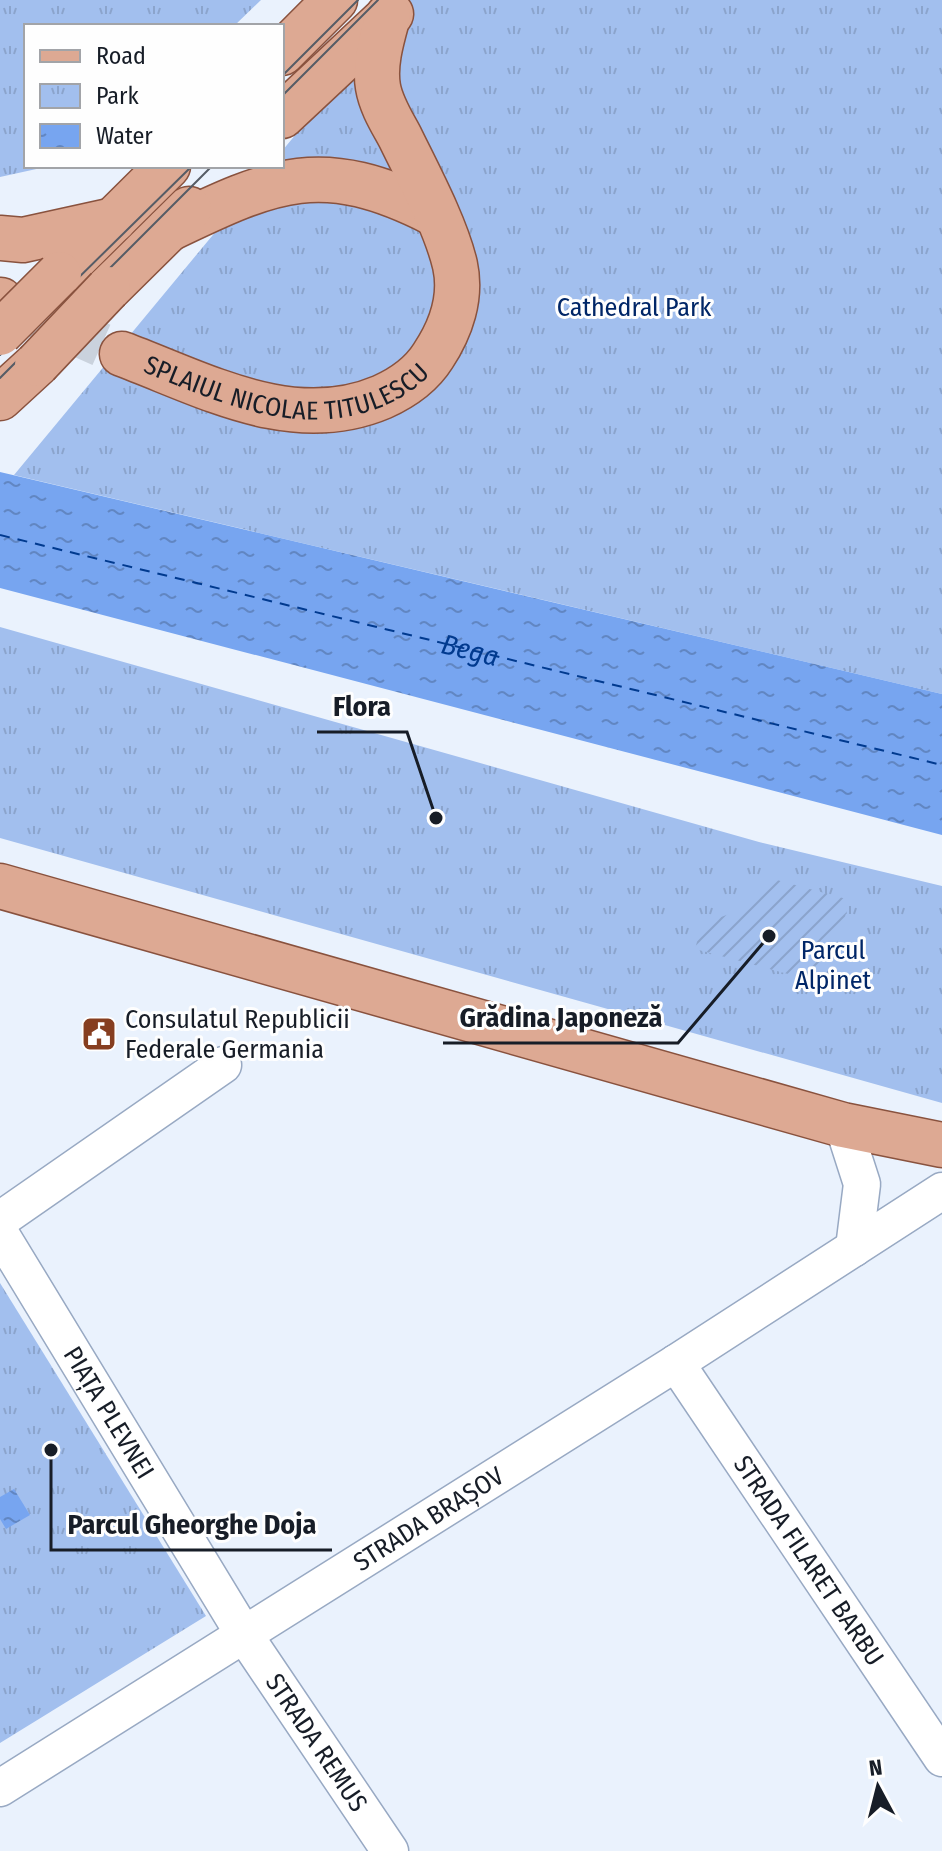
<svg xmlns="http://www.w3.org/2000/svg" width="942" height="1851" viewBox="0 0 942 1851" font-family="'Fira Sans Condensed',sans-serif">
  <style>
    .park { fill: url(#park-tufts) }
    .garden { fill: url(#garden-furrows) }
    .water { fill: url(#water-ripples) }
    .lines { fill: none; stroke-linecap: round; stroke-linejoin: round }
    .ferry { stroke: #013a8f; stroke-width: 2; stroke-dasharray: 10 8; stroke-linecap: butt }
    .major-tunnel { stroke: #cad2dd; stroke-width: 44; stroke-dasharray: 44 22; stroke-linecap: butt }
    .minor-casing { stroke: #98a9c3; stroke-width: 39 }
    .major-casing { stroke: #89523e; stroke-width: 47 }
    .minor { stroke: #fff; stroke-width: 36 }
    .major { stroke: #dda993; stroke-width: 44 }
    .tram { stroke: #565c66; stroke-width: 2 }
    .major-bridge-casing { stroke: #89523e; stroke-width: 47; stroke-linecap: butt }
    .major-bridge { stroke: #dda993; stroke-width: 44 }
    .labels { text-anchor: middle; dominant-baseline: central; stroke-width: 6; stroke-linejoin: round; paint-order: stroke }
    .park-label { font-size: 26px; fill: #002667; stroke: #fefefe }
    .street-label { font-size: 26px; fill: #171d27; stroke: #fefefe }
    .poi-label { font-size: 26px; fill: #171d27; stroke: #fefefe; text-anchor: start }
    .water-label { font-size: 28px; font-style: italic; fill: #013a8f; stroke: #fefefe }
    .leader { fill: none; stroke: #171d27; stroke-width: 3 }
    .callout-dot { fill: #171d27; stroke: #fefefe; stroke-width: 3 }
    .callout-label { font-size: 28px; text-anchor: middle; font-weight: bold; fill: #171d27; stroke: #fefefe; stroke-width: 6; stroke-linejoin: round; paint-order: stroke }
  </style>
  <defs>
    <pattern id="park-tufts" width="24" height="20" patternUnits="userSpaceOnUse" patternTransform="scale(2)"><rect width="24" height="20" fill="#a2bfee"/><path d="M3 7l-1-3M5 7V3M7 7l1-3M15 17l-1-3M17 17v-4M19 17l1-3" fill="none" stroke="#8ba4cc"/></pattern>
    <pattern id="garden-furrows" width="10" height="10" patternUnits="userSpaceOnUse" patternTransform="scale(2)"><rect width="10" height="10" fill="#a2bfee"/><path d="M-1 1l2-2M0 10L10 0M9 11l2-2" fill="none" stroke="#8ba4cc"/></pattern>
    <pattern id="water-ripples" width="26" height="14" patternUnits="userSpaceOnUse" patternTransform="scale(2)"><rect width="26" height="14" fill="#77a5f0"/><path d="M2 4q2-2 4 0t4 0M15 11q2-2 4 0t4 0" fill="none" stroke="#6186c2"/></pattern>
  </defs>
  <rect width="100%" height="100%" fill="#eaf2fd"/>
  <!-- park -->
  <g class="park">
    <path d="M0,0H261L234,26H26V166H50L0,177Z"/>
    <path d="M407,0H942V694L14,475L270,166H282V151Z"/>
    <path d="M0,627L759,842L942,886V1103L0,838Z"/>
    <path d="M0,1283L206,1616L0,1743Z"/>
  </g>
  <!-- garden -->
  <path class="garden" d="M777,880L850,900L825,984L695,949L702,924L732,913Z"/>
  <!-- water -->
  <g class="water">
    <path d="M0,472L942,694V835L0,588Z"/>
    <path d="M14,1489L30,1515L6,1529L0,1519V1497Z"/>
  </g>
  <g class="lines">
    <!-- ferry -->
    <path class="ferry" id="s1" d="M0,535L942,765"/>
    <!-- major-tunnel -->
    <path class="major-tunnel" d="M1,300L122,354"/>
    <defs>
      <g id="minor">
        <path d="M843,1125L862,1184L854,1248"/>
        <path d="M0,1220L223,1065"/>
        <path id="s2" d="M0,1233L243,1633L390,1851"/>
        <path id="s3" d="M676,1363L942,1758"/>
        <path id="s4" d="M0,1788L676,1363L942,1191"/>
      </g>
      <g id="major">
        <path d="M282,53L335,0"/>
        <path d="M282,116L391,14"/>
        <path d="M169,229C275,178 322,157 433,213"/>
        <path d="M0,238L23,240L114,220"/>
        <path d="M59,274L168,166"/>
        <path d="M108,289L189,209"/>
        <path d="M0,300H1"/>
        <path id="s5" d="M122,354C205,385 293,435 382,397C402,388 421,375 433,356C451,329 462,297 455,265C446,226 418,174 400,137C392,122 381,105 378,87C374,64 382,38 388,16"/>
        <path d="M0,398L37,364"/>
        <path d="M0,886L843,1125L942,1145"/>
      </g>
    </defs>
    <!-- minor casing -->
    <use href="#minor" class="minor-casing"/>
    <!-- major casing -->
    <use href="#major" class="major-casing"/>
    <!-- minor -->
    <use href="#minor" class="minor"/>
    <!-- major -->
    <use href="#major" class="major"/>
    <!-- tram -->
    <g class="tram">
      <path d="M282,76L358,0"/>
      <path d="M282,96L378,0"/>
      <path d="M0,355L192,166"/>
      <path d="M0,378L212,166"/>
    </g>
    <defs>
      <g id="major-bridge">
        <path d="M0,333L59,274"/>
        <path d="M37,364L108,289"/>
      </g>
    </defs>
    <!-- major-bridge casing -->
    <use href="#major-bridge" class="major-bridge-casing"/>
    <!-- major-bridge -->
    <use href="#major-bridge" class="major-bridge"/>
  </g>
  <!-- icons -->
  <defs>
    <symbol id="civic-square" viewBox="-11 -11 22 22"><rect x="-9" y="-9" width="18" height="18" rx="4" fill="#863e20" stroke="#fefefe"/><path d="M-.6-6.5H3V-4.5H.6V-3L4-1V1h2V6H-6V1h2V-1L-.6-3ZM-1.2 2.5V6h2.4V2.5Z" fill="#fff"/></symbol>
  </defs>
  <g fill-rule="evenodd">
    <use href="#civic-square" x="79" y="1014" width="40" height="40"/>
  </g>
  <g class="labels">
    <!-- park labels -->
    <g class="park-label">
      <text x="634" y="307">Cathedral Park</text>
      <text x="833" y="950">Parcul<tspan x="833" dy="30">Alpinet</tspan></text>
    </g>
    <!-- street labels -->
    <g class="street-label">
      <text stroke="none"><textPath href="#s5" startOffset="174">SPLAIUL NICOLAE TITULESCU</textPath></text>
      <text stroke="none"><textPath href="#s2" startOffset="210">PIAȚA PLEVNEI</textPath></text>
      <text stroke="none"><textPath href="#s4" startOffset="506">STRADA BRAȘOV</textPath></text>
      <text stroke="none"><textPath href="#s3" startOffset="238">STRADA FILARET BARBU</textPath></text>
      <text stroke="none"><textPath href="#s2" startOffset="600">STRADA REMUS</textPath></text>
    </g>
    <!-- poi labels -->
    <g class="poi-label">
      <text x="125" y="1019">Consulatul Republicii<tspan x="125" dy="30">Federale Germania</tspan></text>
    </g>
    <!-- water labels -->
    <g class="water-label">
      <text stroke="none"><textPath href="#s1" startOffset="484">Bega</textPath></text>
    </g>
  </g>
  <!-- callouts -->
  <path class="leader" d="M436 818L407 732H317M769 936L678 1043H443M51 1450L51 1550H332"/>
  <g class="callout-dot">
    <circle cx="436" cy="818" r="8"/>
    <circle cx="769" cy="936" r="8"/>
    <circle cx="51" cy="1450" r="8"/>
  </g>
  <g class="callout-label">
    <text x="362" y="716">Flora</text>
    <text x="561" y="1027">Grădina Japoneză</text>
    <text x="192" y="1534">Parcul Gheorghe Doja</text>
  </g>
  <!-- legend -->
  <rect x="24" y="24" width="260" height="144" fill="#fefefe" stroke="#a2a4a8" stroke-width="2"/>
  <rect x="40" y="50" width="40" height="12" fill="#dda993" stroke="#a2a4a8" stroke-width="2"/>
  <text x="96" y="64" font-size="24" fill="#171d27">Road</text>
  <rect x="40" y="84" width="40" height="24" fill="url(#park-tufts)" stroke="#a2a4a8" stroke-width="2"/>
  <text x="96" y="104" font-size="24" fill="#171d27">Park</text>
  <rect x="40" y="124" width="40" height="24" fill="url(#water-ripples)" stroke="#a2a4a8" stroke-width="2"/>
  <text x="96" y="144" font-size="24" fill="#171d27">Water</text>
  <!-- north arrow -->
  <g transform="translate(878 1787) rotate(353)" stroke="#fefefe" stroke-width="6" paint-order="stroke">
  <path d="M0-6L14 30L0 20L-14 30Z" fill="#171d27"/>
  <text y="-12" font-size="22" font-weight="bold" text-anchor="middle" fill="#171d27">N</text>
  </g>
</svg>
